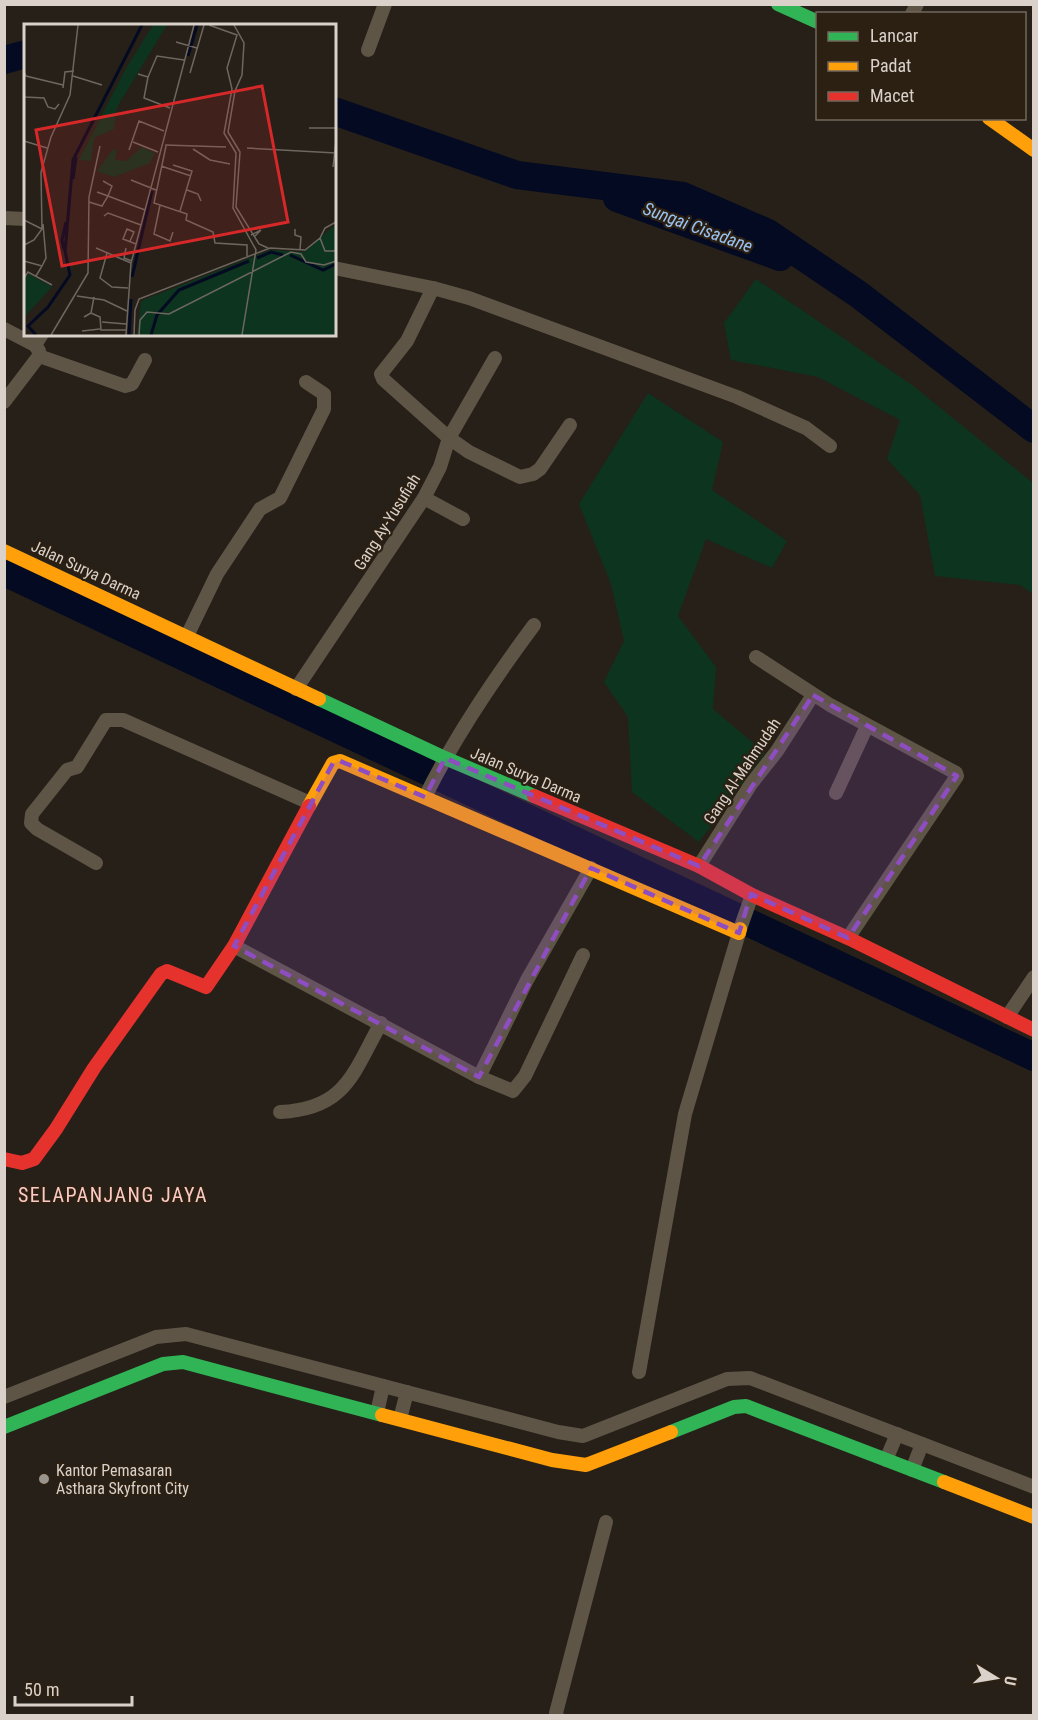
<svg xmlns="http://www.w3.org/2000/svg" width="1038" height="1720" viewBox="0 0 1038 1720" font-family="'Roboto Condensed',sans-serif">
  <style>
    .green { fill: #0d341e }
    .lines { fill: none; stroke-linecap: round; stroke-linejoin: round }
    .river { stroke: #030a21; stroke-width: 28 }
    .street { stroke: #5e5546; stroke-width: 14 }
    .fast { stroke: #30b455; stroke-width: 14 }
    .slow { stroke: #ff9f0a; stroke-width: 14 }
    .jam { stroke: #e5322d; stroke-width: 14 }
    .marked { fill: #8e4dc1; fill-opacity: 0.2; stroke: #8e4dc1; stroke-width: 4.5; stroke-dasharray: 12 8; stroke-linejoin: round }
    .poi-dot { fill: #9b948c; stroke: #2c2013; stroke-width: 2 }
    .labels { text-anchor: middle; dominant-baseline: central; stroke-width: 4.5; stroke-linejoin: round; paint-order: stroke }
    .street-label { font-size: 16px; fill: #dad2ca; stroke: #2c2013 }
    .poi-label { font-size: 16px; fill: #dad2ca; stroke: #2c2013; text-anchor: start }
    .water-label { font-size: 18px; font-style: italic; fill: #99c2f2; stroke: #2c2013 }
    .quarter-label { font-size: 20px; letter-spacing: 1.5px; fill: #fdcac3; stroke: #2c2013 }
    .inset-river { fill: none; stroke: #030a21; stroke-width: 3 }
    .inset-road { fill: none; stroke: #6e6760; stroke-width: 1.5 }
    .view { fill: #d62828; fill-opacity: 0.15; stroke: #d62828; stroke-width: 3 }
    .inset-edge { fill: none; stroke: #dad2ca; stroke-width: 3 }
  </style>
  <rect width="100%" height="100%" fill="#262019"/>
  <!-- green -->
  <g class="green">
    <path d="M756,279L912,385L1033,483V594L1020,585L935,576L920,495L887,459L900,420L818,377L731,360L724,323Z"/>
    <path d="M648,393L723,442L712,490L787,541L772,568L706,539L678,616L716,667L713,709L765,753L699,842L632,792L628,717L604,682L624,641L611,584L579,504Z"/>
  </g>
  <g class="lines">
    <!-- river -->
    <g class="river">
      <path d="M4,60L26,54"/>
      <path d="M334,111L517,175L683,196L768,233L858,294L1034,429"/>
      <path d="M617,198L780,257"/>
      <path d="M4,572L1034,1057"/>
    </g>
    <!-- street -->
    <g class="street">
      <path d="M912,14L917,4"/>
      <path d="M368,50L385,4"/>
      <path d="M4,218L26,219"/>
      <path d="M334,268L433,288L469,298L737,397L806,428L830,446"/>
      <path d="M433,288L407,341L381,374L383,379L449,438L495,358"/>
      <path d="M4,329L35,345"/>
      <path d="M39,356L125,386L132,384L145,360"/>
      <path d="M4,402L39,356V351L35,345L42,334"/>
      <path d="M424,498L463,519"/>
      <path d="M187,636L217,574L260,509L280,498L324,409V394L306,382"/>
      <path d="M756,657L830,705L956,773L957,776L848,938"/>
      <path d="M296,689L424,498L440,467L449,438L469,452L520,477L533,474L540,469L570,425"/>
      <path d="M836,793L867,726"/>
      <path d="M425,797C455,736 493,680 534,625"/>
      <path d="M96,863L37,829L31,823L32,814L67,770L77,767L106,720H123L310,803"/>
      <path d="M699,866L751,784L777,751L813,695"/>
      <path d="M740,929L752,895"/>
      <path d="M234,946L479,1077L513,1091L525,1076L583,955"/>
      <path d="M1007,1017L1034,977"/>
      <path d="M479,1077L527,980L591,868"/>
      <path d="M280,1112C346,1109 353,1073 381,1023"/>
      <path d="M639,1372L685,1114L739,933"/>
      <path d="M4,1397L156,1337L186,1334L558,1432L583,1436L727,1379L750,1378L1034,1487"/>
      <path d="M377,1413L383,1386"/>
      <path d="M400,1419L407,1392"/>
      <path d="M886,1460L897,1434"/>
      <path d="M912,1470L922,1444"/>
      <path d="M557,1716L556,1713L606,1522"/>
    </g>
    <!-- fast -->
    <g class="fast">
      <path d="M778,4L818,22"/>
      <path d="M319,699L445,758L534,796"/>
      <path d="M4,1427L163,1364L183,1362L382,1415"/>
      <path d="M671,1432L734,1407L746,1406L944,1482"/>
    </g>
    <!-- slow -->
    <g class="slow">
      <path d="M989,118L1034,150"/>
      <path d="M4,551L319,699"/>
      <path d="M309,806L333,763L340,761L739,933L740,929"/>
      <path d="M382,1415L552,1460L586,1465L671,1432"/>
      <path d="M944,1482L1034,1517"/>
    </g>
    <!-- jam -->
    <g class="jam">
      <path d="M534,796L699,866L752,895L848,938L1034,1030"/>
      <path d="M4,1159L22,1163L34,1159L56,1129L94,1068L161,974L167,971L206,987L234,946L309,806"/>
    </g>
  </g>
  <!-- marked area -->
  <path class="marked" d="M813,695L957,776L848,938L751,894L739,933L591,868L479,1077L234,946L333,763L340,761L425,797L445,758L699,866Z"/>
  <!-- markers -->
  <circle class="poi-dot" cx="44" cy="1479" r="6"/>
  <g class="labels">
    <!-- street labels -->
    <g class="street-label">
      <text transform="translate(387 522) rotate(-58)">Gang Ay-Yusufiah</text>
      <text transform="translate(86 570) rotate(25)">Jalan Surya Darma</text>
      <text transform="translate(742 771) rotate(-56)">Gang Al-Mahmudah</text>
      <text transform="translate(526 775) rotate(23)">Jalan Surya Darma</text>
    </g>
    <!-- poi labels -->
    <g class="poi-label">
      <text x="56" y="1470">Kantor Pemasaran<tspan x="56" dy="18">Asthara Skyfront City</tspan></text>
    </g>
    <!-- water labels -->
    <g class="water-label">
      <text transform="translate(698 227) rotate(20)">Sungai Cisadane</text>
    </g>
    <!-- quarter labels -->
    <g class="quarter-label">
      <text x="113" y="1195">SELAPANJANG JAYA</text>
    </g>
  </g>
  <!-- overview -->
  <g transform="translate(24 24)">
    <rect width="312" height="312" fill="#262019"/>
    <path d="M129,1H143L93,83L90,105L70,114L67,137L55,136L101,46ZM118,123L131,129L126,139L90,153L73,147L89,125L93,126L91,136L102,137ZM312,200V311H113L117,277L246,226L280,228ZM5,250L28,263L0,293V255Z" fill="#0d341e"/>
    <path class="inset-river" d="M164,32L173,1M49,155L52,133M40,226L38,216L42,198M266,231L299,246L312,240M233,234L247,228L259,231M108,253L128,167M12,311L4,302L24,283L46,251L41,227L49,136L118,1M105,311L107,275M127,311L133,291L155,266L225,237"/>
    <path class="inset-road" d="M185,1L213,11L203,44L208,65L200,109L212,129L209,184L232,226L218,311M210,1L220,19L218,51L211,67L204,108L216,128L212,183L235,220L244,224M152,18L173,24M0,48L2,52L39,61M166,49L180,1M114,50L124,53L120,74L146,84M49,52L78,61M124,53L133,32L160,36M39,64L41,48L50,47M0,70L1,73L20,74L24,83L31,85L35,80M285,104H312M0,117L23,124M109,118L134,128M141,121L202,123M142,122L130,179L163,190L162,196L189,208L191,219L223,221V233M223,124L312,129M169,125L186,136L206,140M105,126L115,97L140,107M149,141L168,147L156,187M137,142L167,152M309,143L312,117M107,156L132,166M79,157L88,162L84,172L121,186M163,166L174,170L177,177M65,178L78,182L84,172L73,168M136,181L130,210L146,217L149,208M80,192L84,189L117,201M0,196L18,205M271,205V211L277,213L276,225M227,211L237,206L230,213M296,214L301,227H312M106,217L110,208L103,205L99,215L112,220M0,221L10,216L18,205L17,148L27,113L46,71L54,1M72,224L107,239M102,224L100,234L108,237M83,229L76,254L88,263L104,264M0,237L18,242L12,252M18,242L22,234L19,200M0,254L4,248L28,261M53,272L80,276L103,287M67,289L76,293L77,306H102M60,293L67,289L70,273M78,298L102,300M58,307L76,305M27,311L64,249L65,173L76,122M102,311L107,239L170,1M110,311L111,286L115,275L246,224L281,226L296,214L301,204L312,198M115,311L116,296L123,288L145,290L267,228L277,230L282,238L300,241L312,237"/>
    <path class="view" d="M238,62L264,198L38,242L12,106Z"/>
    <rect width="312" height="312" class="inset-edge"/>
  </g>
  <!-- border -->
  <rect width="1038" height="1720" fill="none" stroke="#dad2ca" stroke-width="12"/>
  <!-- legend -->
  <rect x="816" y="12" width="210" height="108" fill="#2c2013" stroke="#72675c" stroke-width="1.5"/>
  <rect x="828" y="32" width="30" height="9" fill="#30b455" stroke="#72675c" stroke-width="1.5"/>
  <text x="870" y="42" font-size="18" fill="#dad2ca">Lancar</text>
  <rect x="828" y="62" width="30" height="9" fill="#ff9f0a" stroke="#72675c" stroke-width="1.5"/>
  <text x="870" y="72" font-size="18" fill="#dad2ca">Padat</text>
  <rect x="828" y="92" width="30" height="9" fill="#e5322d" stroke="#72675c" stroke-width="1.5"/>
  <text x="870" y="102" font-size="18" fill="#dad2ca">Macet</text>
  <!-- north arrow -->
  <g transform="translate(996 1678) rotate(101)" stroke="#2c2013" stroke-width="4.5" paint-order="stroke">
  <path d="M0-4.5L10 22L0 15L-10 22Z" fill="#dad2ca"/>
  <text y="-9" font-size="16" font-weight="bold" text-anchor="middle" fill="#dad2ca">U</text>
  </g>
  <!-- scale -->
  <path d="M15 1696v9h117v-9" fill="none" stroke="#dad2ca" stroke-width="3"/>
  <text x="24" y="1696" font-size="18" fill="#dad2ca" stroke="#2c2013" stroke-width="4.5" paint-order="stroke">50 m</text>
</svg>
